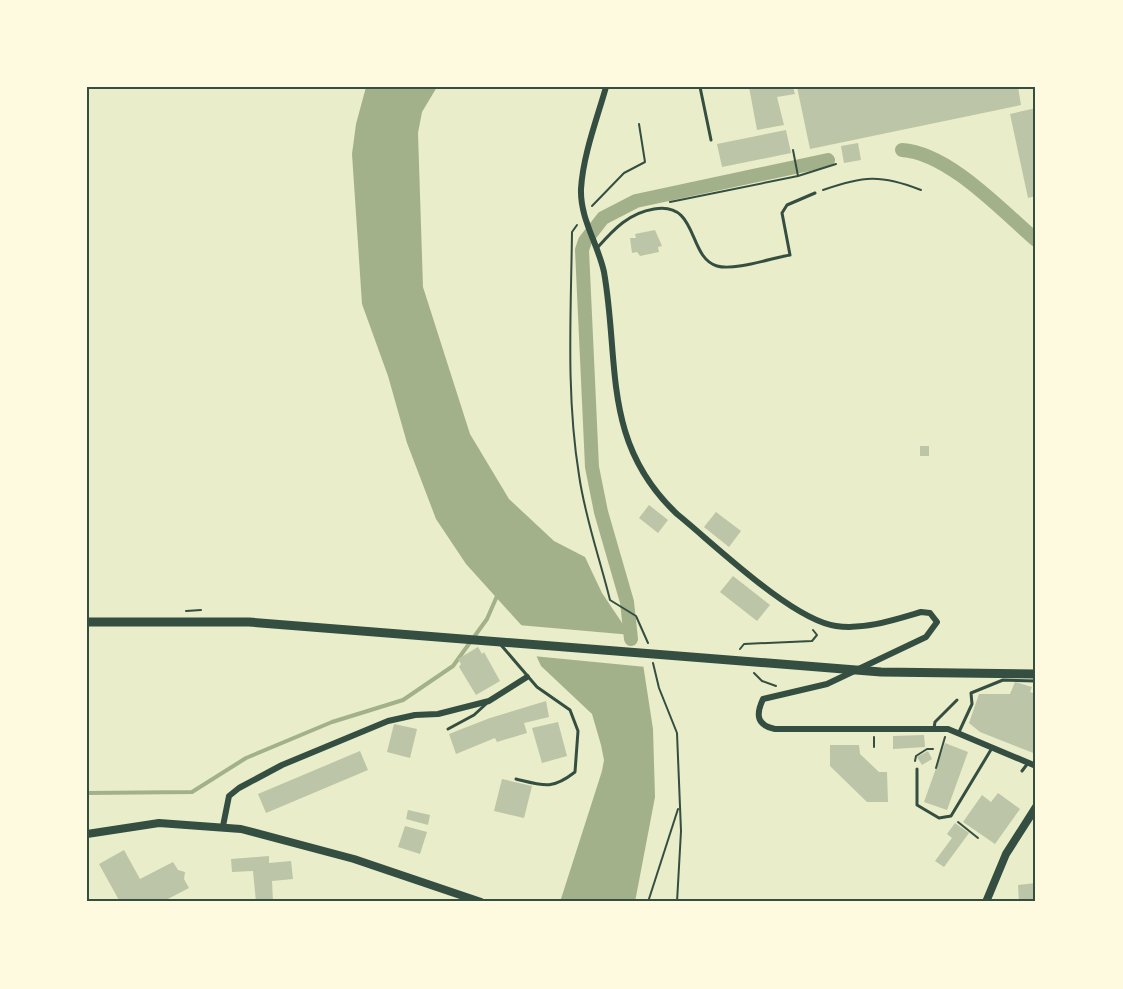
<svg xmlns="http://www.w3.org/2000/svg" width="1123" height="989" viewBox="0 0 1123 989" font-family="'Fira Sans Condensed',sans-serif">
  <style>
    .water { fill: #a3b18a }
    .pier { fill: #e9edc9 }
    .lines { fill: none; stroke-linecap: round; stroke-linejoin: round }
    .stream { stroke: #a3b18a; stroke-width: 4 }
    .canal { stroke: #a3b18a; stroke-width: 14 }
    .building { fill: #bcc5a7 }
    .path { stroke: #344e41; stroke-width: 2 }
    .service { stroke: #344e41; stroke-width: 3 }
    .minor { stroke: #344e41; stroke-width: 6 }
    .tertiary { stroke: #344e41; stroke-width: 8 }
    .primary { stroke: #344e41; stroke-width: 9 }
    .neatline { fill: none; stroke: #344e41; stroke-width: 2 }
  </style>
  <rect width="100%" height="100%" fill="#e9edc9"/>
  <!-- water -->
  <path class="water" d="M366,87H437L422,112L418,133L423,287L470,434L509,499L554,541L585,557L602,593L641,651L653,729L655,797L635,902H560L602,771L604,760L601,745L592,714L541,666L523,627L466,564L436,519L407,443L388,376L362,304L352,154L356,124Z"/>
  <!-- pier -->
  <path class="pier" d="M518,625L632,635L644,650L646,667L533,656Z"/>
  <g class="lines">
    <!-- stream -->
    <path class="stream" d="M87,793L192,792L246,758L332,722L403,700L453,666L487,619L497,596"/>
    <!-- canal -->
    <g class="canal">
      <path d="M902,150C949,153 1002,211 1036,240"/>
      <path d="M631,639L627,602L601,512L592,467L582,250L585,241L603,218L636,201L828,160"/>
    </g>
  </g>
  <!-- building -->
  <g class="building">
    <path d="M749,87H793L795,94L777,97L784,125L757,130Z"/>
    <path d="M797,87H1018L1021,105L810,149Z"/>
    <path d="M1036,108V196L1028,198L1010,114Z"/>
    <path d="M786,130L791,153L722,167L717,144Z"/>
    <path d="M858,143L861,160L844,163L841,146Z"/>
    <path d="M655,230L662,246L658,247L659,252L640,256L637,252L632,253L630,238H636L635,234Z"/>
    <rect x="920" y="446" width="9" height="10"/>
    <path d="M649,505L668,520L658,533L639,518Z"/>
    <path d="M716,512L741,531L729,547L704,527Z"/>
    <path d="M733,576L770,605L757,621L720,592Z"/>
    <path d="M478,647L482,654L484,652L500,681L476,695L459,667L461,664L458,659Z"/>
    <path d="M1015,682L1032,687L1030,692L1036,694V754L980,732L969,723L979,694H1010Z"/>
    <path d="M546,701L549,717L524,723L527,733L497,742L495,738L456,754L449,734L490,718Z"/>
    <path d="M558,722L567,756L542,763L532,728Z"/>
    <path d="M394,724L417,729L410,758L387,752Z"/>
    <path d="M924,735L925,747L893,749V736Z"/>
    <path d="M945,743L968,752L947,810L924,802Z"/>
    <path d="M830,745H859L860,754L879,772H887L888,802H867L830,766Z"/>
    <path d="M360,751L368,770L266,813L258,794Z"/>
    <path d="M928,751L932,759L922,765L917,757Z"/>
    <path d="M502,779L532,786L524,818L494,811Z"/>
    <path d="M998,793L1020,809L995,844L963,822L982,795L991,802Z"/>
    <path d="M408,810L430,815L428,825L406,819Z"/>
    <path d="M955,823L969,833L944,867L935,861L952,838L947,834Z"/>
    <path d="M405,826L427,832L420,854L398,847Z"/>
    <path d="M124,850L140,879L173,862L178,870L185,872L184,879L189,888L162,902H120L99,864Z"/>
    <path d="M269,856V863L291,861L293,879L272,881L273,902H256L253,871L232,872L231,859Z"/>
    <path d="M1036,883V902H1019L1018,885Z"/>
  </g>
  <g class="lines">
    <!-- path -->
    <g class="path">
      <path d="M128,88L130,87"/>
      <path d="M793,150L798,176"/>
      <path d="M823,190C863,176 880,174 921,190"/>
      <path d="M670,202L798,176L836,164"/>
      <path d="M592,206L624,173L645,162L639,124"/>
      <path d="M577,225L572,232C571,313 566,395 579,475C585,518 600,559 610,600L636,616L648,643"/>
      <path d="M186,611L201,610"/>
      <path d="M740,649L744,644L812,641L817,635L813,630"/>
      <path d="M653,663L659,688L677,733L681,831L677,902"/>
      <path d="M754,673L762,681L776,686"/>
      <path d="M874,737V747"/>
      <path d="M915,761L916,756L927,749H933"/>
      <path d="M936,768L945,737"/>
      <path d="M958,822L978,838"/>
      <path d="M648,902L678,809"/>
    </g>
    <!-- service -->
    <g class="service">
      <path d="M700,87L711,140"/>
      <path d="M598,247C614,229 629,213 654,209C699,201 687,257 717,266C734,271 772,258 790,255L782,213L787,205L815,193"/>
      <path d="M501,645L537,687L570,710L578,731L575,772C552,790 544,786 516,779"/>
      <path d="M934,728L935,722L957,700"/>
      <path d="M448,729L474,715L486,704"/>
      <path d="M959,732L972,704L971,693L1003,680L1036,681"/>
      <path d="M917,769V805L939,818L951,816L992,748"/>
      <path d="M1022,771L1028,763"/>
    </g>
    <!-- minor -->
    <g class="minor">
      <path d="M606,87C597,119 583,155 581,189C580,219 598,244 604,272C620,363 601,442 677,514C714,544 792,620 836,626C864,630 894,620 921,612L930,613L937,622L926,637L827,684L763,699C756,714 756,725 775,729H948L1036,766"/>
      <path d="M223,826L229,796L239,788L282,765L388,721L415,715L438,714L489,701L527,677"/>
    </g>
    <!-- tertiary -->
    <g class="tertiary">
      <path d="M87,834L159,823L241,829L354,859L481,902"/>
      <path d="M986,902L1006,854L1036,807"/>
    </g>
    <!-- primary -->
    <path class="primary" d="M87,622H249L881,672L1036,674"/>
  </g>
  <!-- border -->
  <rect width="1123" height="989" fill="none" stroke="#fefae0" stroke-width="177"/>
  <rect x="88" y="88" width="946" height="812" class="neatline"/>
</svg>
